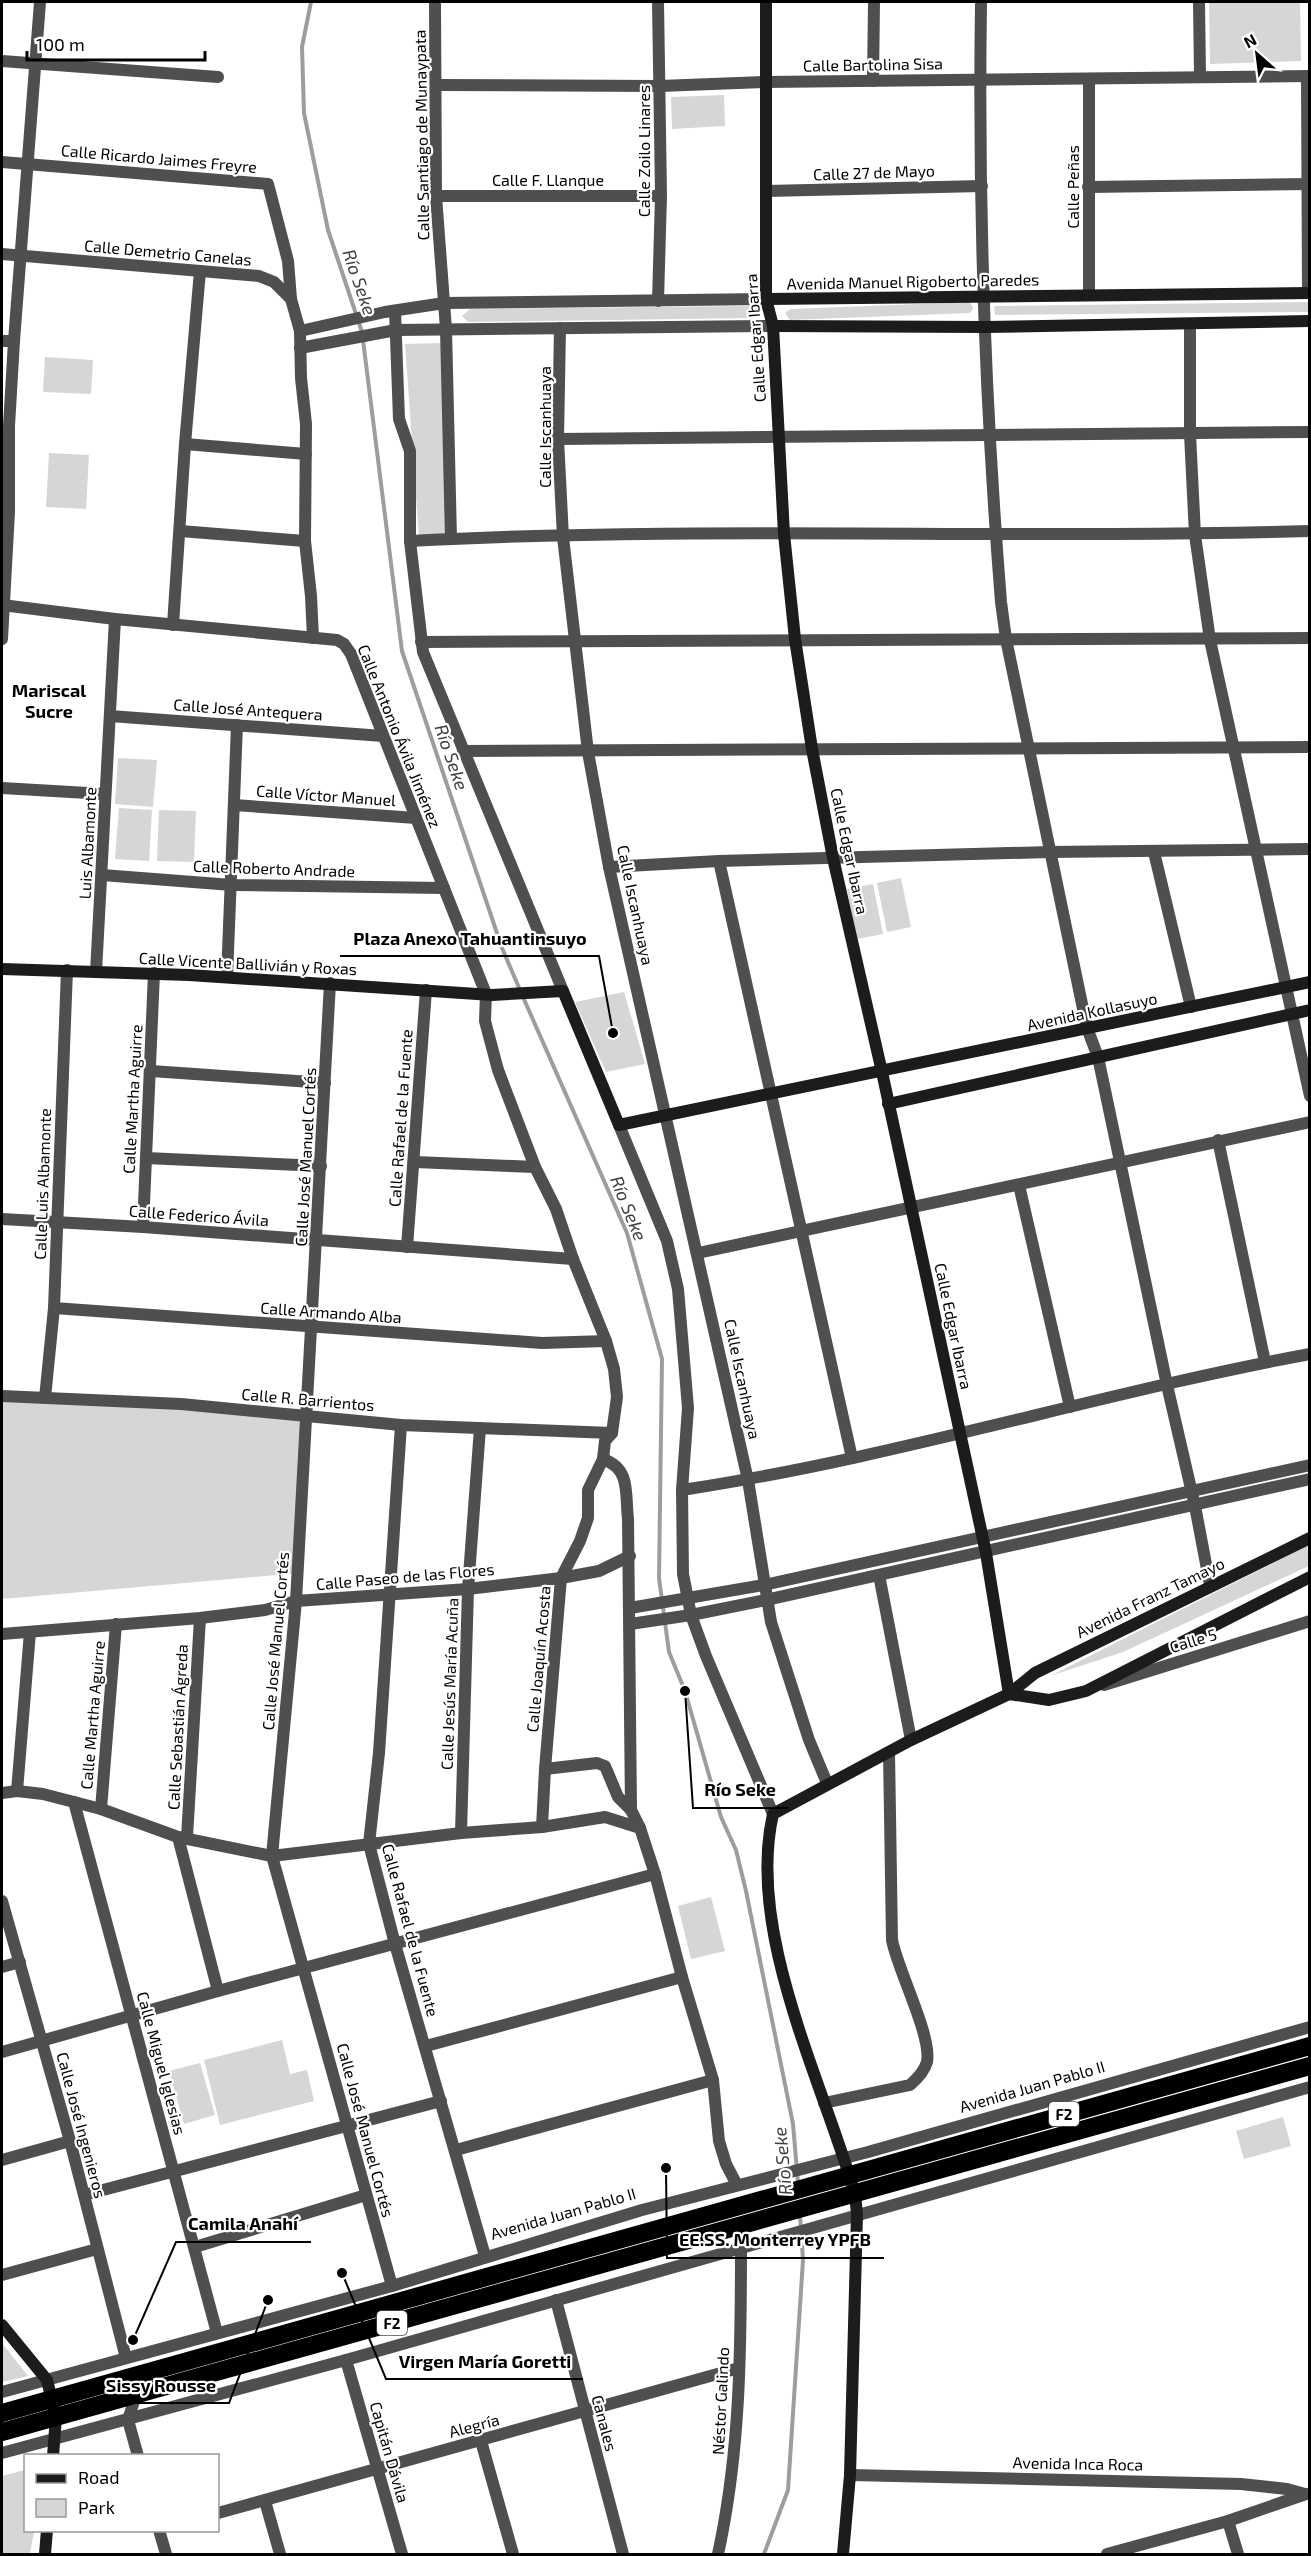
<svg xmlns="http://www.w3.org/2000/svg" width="1311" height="2556" viewBox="0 0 1311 2556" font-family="'Exo 2',sans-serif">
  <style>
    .green { fill: #d6d6d6 }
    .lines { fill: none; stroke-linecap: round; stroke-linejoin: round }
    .stream { stroke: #9d9d9d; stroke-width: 4 }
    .street { stroke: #4f4f4f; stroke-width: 12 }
    .secondary { stroke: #1c1c1c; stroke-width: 12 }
    .highway { stroke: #000; stroke-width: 18 }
    .labels { text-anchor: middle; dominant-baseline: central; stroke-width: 4.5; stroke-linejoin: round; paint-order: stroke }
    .shield { fill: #fff; stroke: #4c4c4c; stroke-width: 1.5 }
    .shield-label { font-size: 15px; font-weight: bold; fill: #000 }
    .street-label { font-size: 16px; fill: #000; stroke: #fff }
    .water-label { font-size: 18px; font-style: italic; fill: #3e3e3e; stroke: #fff }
    .neighbourhood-label { font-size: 18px; font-weight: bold; fill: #000; stroke: #fff }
    .leader { fill: none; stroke: #000; stroke-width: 2 }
    .callout-dot { fill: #000; stroke: #fff; stroke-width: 2 }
    .callout-label { font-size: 18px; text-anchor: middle; font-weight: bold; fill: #000; stroke: #fff; stroke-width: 4.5; stroke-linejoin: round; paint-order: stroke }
  </style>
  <rect width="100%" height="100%" fill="#fff"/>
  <!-- green -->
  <g class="green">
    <path d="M1209,2H1300L1301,61L1210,64Z"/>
    <path d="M724,95L725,126L672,129L671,97Z"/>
    <path d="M970,302L973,308L970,313L790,320L785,313L791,309Z"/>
    <path d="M1310,302L1309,312L995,315L994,306Z"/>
    <path d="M751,306L756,312L751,318L468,322L462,316L470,309Z"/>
    <path d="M441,343L446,536L419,538L405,344Z"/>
    <path d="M45,357L93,360L91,394L43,392Z"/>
    <path d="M49,453L89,455L86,509L46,507Z"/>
    <path d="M118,758L157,760L153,807L115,804Z"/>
    <path d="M119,808L152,810L149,861L115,859Z"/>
    <path d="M159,810L196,811L194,862L157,861Z"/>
    <path d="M901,878L911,927L887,932L877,883Z"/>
    <path d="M873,884L883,934L857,939L847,889Z"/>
    <path d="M624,992L645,1064L606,1072L575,1002Z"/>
    <path d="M2,1392L182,1406L308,1409L300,1573L2,1599Z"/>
    <path d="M1309,1545V1566L1123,1652L1050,1676Z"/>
    <path d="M711,1897L725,1951L691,1959L678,1906Z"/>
    <path d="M282,2040L290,2074L307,2070L314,2101L220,2125L204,2060Z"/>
    <path d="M200,2063L215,2115L184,2124L169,2071Z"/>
    <path d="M1283,2117L1291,2146L1244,2159L1236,2131Z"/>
    <path d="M2,2343L28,2376L2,2382Z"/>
    <path d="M25,2470L26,2530L34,2531L30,2554H2V2476Z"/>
  </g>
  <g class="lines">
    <!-- stream -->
    <g class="stream">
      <path d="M311,2L302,47L304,113L328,230L362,332L402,651L502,948L520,990"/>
      <path d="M523,997L627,1233L662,1359L659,1578L669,1652L685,1691L721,1817L736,1850L746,1891L793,2124L798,2183"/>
      <path d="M764,2554L788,2490L803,2260L800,2215"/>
    </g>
    <!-- street -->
    <g class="street">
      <path d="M435,2L436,196L446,329L451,539"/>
      <path d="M658,2L661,196L658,301"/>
      <path d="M981,2C978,201 985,402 1001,602L1006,639L1087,1028L1098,1057L1167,1385L1195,1506L1210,1585"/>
      <path d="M1199,2L1200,76"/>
      <path d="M2,61L218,77"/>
      <path d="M1307,76L1308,293"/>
      <path d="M1089,80V295"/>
      <path d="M873,81L874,2"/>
      <path d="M437,85L660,86L765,82L1310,76"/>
      <path d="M2,162L268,184L288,261L291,299"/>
      <path d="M1088,187L1310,184"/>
      <path d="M766,191L982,186"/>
      <path d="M436,196H661"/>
      <path d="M2,254L259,276L274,282L291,299L300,331L301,378L306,424L305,541L311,596L313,638"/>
      <path d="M395,311L399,419L410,451V541L423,652L563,991"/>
      <path d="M1190,324V434L1195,535L1210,640L1310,1096"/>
      <path d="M560,328L558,439L563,537L588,752L609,867L748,1480L771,1622L809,1740L827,1783"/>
      <path d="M300,331L385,312L444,303L766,299"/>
      <path d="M2,341H14"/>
      <path d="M300,348L396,330L773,326"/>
      <path d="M558,439L1310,432"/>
      <path d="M185,444L306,454"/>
      <path d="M180,531L305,541"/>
      <path d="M410,541C709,525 1010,540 1310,531"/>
      <path d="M2,605L115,619L337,640L344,644L351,654L486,994L485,1021L498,1070L535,1167L556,1209L573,1259L606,1341L614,1369L617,1397L612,1433L605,1441L603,1459L588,1490V1518L580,1541L561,1578L545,1769L542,1827"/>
      <path d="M173,625L185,444L200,271"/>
      <path d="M2,639L9,512V426L14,341L40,2"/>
      <path d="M421,642L1310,638"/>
      <path d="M110,716L383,736"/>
      <path d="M463,751L1310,747"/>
      <path d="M2,788L105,794"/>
      <path d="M234,805L416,818"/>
      <path d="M1154,852L1191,1007"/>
      <path d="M719,861L852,1458"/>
      <path d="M609,867L719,861L1050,852L1310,849"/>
      <path d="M102,875L232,885L444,888"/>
      <path d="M96,972L115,619"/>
      <path d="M227,977L237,725"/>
      <path d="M330,983L296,1601L272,1856L392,2286"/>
      <path d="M151,1071L325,1083"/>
      <path d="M619,1125L667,1241L678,1289L688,1408L682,1490L683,1574L691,1615L706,1656L773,1814"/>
      <path d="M1218,1140L1265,1362"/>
      <path d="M146,1158L321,1166"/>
      <path d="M415,1162L535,1167"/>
      <path d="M1019,1185L1070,1407"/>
      <path d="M2,1219L143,1227L573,1259"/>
      <path d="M143,1227L154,973"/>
      <path d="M407,1247L426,990"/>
      <path d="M698,1253L1310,1122"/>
      <path d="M54,1308L542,1343L606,1341"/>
      <path d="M2,1396L181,1404L401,1425L612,1433"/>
      <path d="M45,1398L54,1308L67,970"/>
      <path d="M401,1425L379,1753L369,1844L395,1944L485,2256"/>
      <path d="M603,1459C631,1469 625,1493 628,1519L631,1810L640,1828L655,1874L682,1977L713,2080L719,2141L726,2164L737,2185"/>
      <path d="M682,1490C894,1458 1099,1393 1310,1354"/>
      <path d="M879,1575L911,1740"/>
      <path d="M630,1608L764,1585L1310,1465"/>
      <path d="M630,1624L691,1615L766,1600L1310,1479"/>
      <path d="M2,1634L200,1618L265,1610L296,1601L468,1589L561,1578L599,1571L630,1556"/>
      <path d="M1104,1685L1310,1621"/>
      <path d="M545,1769L597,1763L605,1766L618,1797L631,1810"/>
      <path d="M17,1791L30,1632"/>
      <path d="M2,1793L17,1791L43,1794L101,1809L178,1837L272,1856L461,1833L542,1827L605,1817L640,1828"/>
      <path d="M74,1802L217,2333"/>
      <path d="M101,1809L116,1624"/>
      <path d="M461,1833L468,1589L480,1428"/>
      <path d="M178,1837L218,1991"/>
      <path d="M187,1837L200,1618"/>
      <path d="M2,1901L70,2141L126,2358"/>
      <path d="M2,1967L20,1962"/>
      <path d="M426,2046L682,1977"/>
      <path d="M2,2052L218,1991L655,1874"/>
      <path d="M824,2103L910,2085C917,2079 924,2072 927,2062C932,2036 898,1971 892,1940L889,1752"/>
      <path d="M456,2150L713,2080"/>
      <path d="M2,2160L70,2141"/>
      <path d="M84,2195L441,2101"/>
      <path d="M195,2247L366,2195"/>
      <path d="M2,2275L97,2249"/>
      <path d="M556,2300L623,2554"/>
      <path d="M346,2360L402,2554"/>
      <path d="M2,2392L392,2286L642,2210L868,2152L1310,2027"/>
      <path d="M136,2395L128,2420L138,2456"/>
      <path d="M481,2441L513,2554"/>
      <path d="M2,2453L346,2360L1310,2087"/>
      <path d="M850,2475L1241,2484L1287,2489L1305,2494"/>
      <path d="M265,2501L280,2554"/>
      <path d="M218,2513L739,2368"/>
      <path d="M1228,2521L1238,2554"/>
      <path d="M159,2530L166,2554"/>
      <path d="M718,2554C740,2454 741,2352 741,2249"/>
      <path d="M1107,2554L1228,2521L1306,2494"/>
    </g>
    <!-- secondary -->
    <g class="secondary">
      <path d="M766,2V299L773,326L784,534L795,639L812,749L833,858L882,1072L986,1553L1009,1694"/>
      <path d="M766,299L1310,293"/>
      <path d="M773,326L985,327L1310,321"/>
      <path d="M2,969L189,975L492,995L563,991L619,1125L1310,982"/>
      <path d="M888,1104L1310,1010"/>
      <path d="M1009,1694L1049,1700L1086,1691L1310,1577"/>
      <path d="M2,2325L47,2380L56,2417L53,2456"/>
      <path d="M45,2554L47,2530"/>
      <path d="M843,2554L850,2475L857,2214L855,2194C822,2080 746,1932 773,1814L911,1740L1009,1694L1035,1673L1310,1538"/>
    </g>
    <!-- highway -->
    <g class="highway">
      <path d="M2,2413L1310,2046"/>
      <path d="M2,2432L1310,2066"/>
    </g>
  </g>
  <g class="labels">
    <!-- shield labels -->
    <g class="shield">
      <rect x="1049" y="2102" width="30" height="24" rx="4.5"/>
      <rect x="377" y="2311" width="30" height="24" rx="4.5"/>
    </g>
    <g class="shield-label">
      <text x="1064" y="2114">F2</text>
      <text x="392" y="2323">F2</text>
    </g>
    <!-- street labels -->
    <g class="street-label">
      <text transform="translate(873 64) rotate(-1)">Calle Bartolina Sisa</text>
      <text transform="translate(421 135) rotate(-91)">Calle Santiago de Munaypata</text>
      <text transform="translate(643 151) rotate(-90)">Calle Zoilo Linares</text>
      <text transform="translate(159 158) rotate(5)">Calle Ricardo Jaimes Freyre</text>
      <text transform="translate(874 172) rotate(-2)">Calle 27 de Mayo</text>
      <text x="548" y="179">Calle F. Llanque</text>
      <text transform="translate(1072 187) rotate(-90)">Calle Peñas</text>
      <text transform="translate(168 252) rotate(5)">Calle Demetrio Canelas</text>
      <text transform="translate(913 281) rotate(-1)">Avenida Manuel Rigoberto Paredes</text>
      <text transform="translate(755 338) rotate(-94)">Calle Edgar Ibarra</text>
      <text transform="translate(544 427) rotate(-90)">Calle Iscanhuaya</text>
      <text transform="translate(248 709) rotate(4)">Calle José Antequera</text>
      <text transform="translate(400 736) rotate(68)">Calle Antonio Ávila Jiménez</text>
      <text transform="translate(326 795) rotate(4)">Calle Víctor Manuel</text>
      <text transform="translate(87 843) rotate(-87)">Luis Albamonte</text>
      <text transform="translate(850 851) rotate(78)">Calle Edgar Ibarra</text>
      <text transform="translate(274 868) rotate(2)">Calle Roberto Andrade</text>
      <text transform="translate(636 905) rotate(78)">Calle Iscanhuaya</text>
      <text transform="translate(248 963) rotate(3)">Calle Vicente Ballivián y Roxas</text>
      <text transform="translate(1092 1011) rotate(-12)">Avenida Kollasuyo</text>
      <text transform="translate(132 1099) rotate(-87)">Calle Martha Aguirre</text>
      <text transform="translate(400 1118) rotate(-86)">Calle Rafael de la Fuente</text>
      <text transform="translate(305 1157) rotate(-87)">Calle José Manuel Cortés</text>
      <text transform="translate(42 1184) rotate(-88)">Calle Luis Albamonte</text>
      <text transform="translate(199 1215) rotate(4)">Calle Federico Ávila</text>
      <text transform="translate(331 1312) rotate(4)">Calle Armando Alba</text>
      <text transform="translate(954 1326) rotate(78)">Calle Edgar Ibarra</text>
      <text transform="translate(743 1379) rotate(78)">Calle Iscanhuaya</text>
      <text transform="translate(308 1399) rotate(5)">Calle R. Barrientos</text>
      <text transform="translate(405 1576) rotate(-5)">Calle Paseo de las Flores</text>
      <text transform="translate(1150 1597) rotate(-26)">Avenida Franz Tamayo</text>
      <text transform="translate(1193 1640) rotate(-17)">Calle 5</text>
      <text transform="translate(275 1641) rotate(-85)">Calle José Manuel Cortés</text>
      <text transform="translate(538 1659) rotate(-85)">Calle Joaquín Acosta</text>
      <text transform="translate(449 1684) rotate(-88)">Calle Jesús María Acuña</text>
      <text transform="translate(92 1715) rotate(-85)">Calle Martha Aguirre</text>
      <text transform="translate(177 1727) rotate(-87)">Calle Sebastián Ágreda</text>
      <text transform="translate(411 1930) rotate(75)">Calle Rafael de la Fuente</text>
      <text transform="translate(162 2063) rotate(75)">Calle Miguel Iglesias</text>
      <text transform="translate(1032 2086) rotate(-16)">Avenida Juan Pablo II</text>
      <text transform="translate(82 2125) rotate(75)">Calle José Ingenieros</text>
      <text transform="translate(366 2130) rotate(75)">Calle José Manuel Cortés</text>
      <text transform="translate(563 2213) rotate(-16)">Avenida Juan Pablo II</text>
      <text transform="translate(720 2401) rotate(-87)">Néstor Galindo</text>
      <text transform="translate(605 2423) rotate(75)">Canales</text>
      <text transform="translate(474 2425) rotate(-15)">Alegría</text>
      <text transform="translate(390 2452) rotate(74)">Capitán Dávila</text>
      <text transform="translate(1078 2463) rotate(1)">Avenida Inca Roca</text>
    </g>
    <!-- water labels -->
    <g class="water-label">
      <text transform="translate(360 282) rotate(71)">Río Seke</text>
      <text transform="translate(452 757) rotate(71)">Río Seke</text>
      <text transform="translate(629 1208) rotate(68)">Río Seke</text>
      <text transform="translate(782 2161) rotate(-95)">Río Seke</text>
    </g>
    <!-- neighbourhood labels -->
    <g class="neighbourhood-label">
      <text x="49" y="690">Mariscal<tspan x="49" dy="21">Sucre</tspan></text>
    </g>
  </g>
  <!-- callouts -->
  <path class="leader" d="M613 1033L599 956H340M685 1691L693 1808H788M133 2340L176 2242H311M666 2168L667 2258H884M342 2273L386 2379H583M268 2300L229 2403H94"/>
  <g class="callout-dot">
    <circle cx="613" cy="1033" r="6"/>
    <circle cx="685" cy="1691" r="6"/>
    <circle cx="133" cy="2340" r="6"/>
    <circle cx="666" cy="2168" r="6"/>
    <circle cx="342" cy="2273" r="6"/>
    <circle cx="268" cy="2300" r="6"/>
  </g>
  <g class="callout-label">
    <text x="470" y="945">Plaza Anexo Tahuantinsuyo</text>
    <text x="740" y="1796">Río Seke</text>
    <text x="243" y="2230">Camila Anahí</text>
    <text x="775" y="2246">EE.SS. Monterrey YPFB</text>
    <text x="485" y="2368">Virgen María Goretti</text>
    <text x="161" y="2392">Sissy Rousse</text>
  </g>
  <!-- border -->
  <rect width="1311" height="2556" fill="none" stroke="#000000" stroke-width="6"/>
  <!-- legend -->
  <rect x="24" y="2454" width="195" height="78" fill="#ffffff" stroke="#999999" stroke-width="1.5"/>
  <rect x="36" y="2474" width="30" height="9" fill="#1c1c1c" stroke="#999999" stroke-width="1.5"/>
  <text x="78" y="2484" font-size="18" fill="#000000">Road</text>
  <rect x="36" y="2499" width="30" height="18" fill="#d6d6d6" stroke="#999999" stroke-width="1.5"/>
  <text x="78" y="2514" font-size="18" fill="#000000">Park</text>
  <!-- north arrow -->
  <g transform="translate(1257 54) rotate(332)" stroke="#ffffff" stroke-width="4.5" paint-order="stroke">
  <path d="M0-4.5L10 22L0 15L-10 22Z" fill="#000000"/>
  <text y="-9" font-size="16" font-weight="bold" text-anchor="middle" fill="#000000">N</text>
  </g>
  <!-- scale -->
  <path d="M27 51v9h178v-9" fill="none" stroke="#000000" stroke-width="3"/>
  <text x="36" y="51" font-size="18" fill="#000000" stroke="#ffffff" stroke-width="4.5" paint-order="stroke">100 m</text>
</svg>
